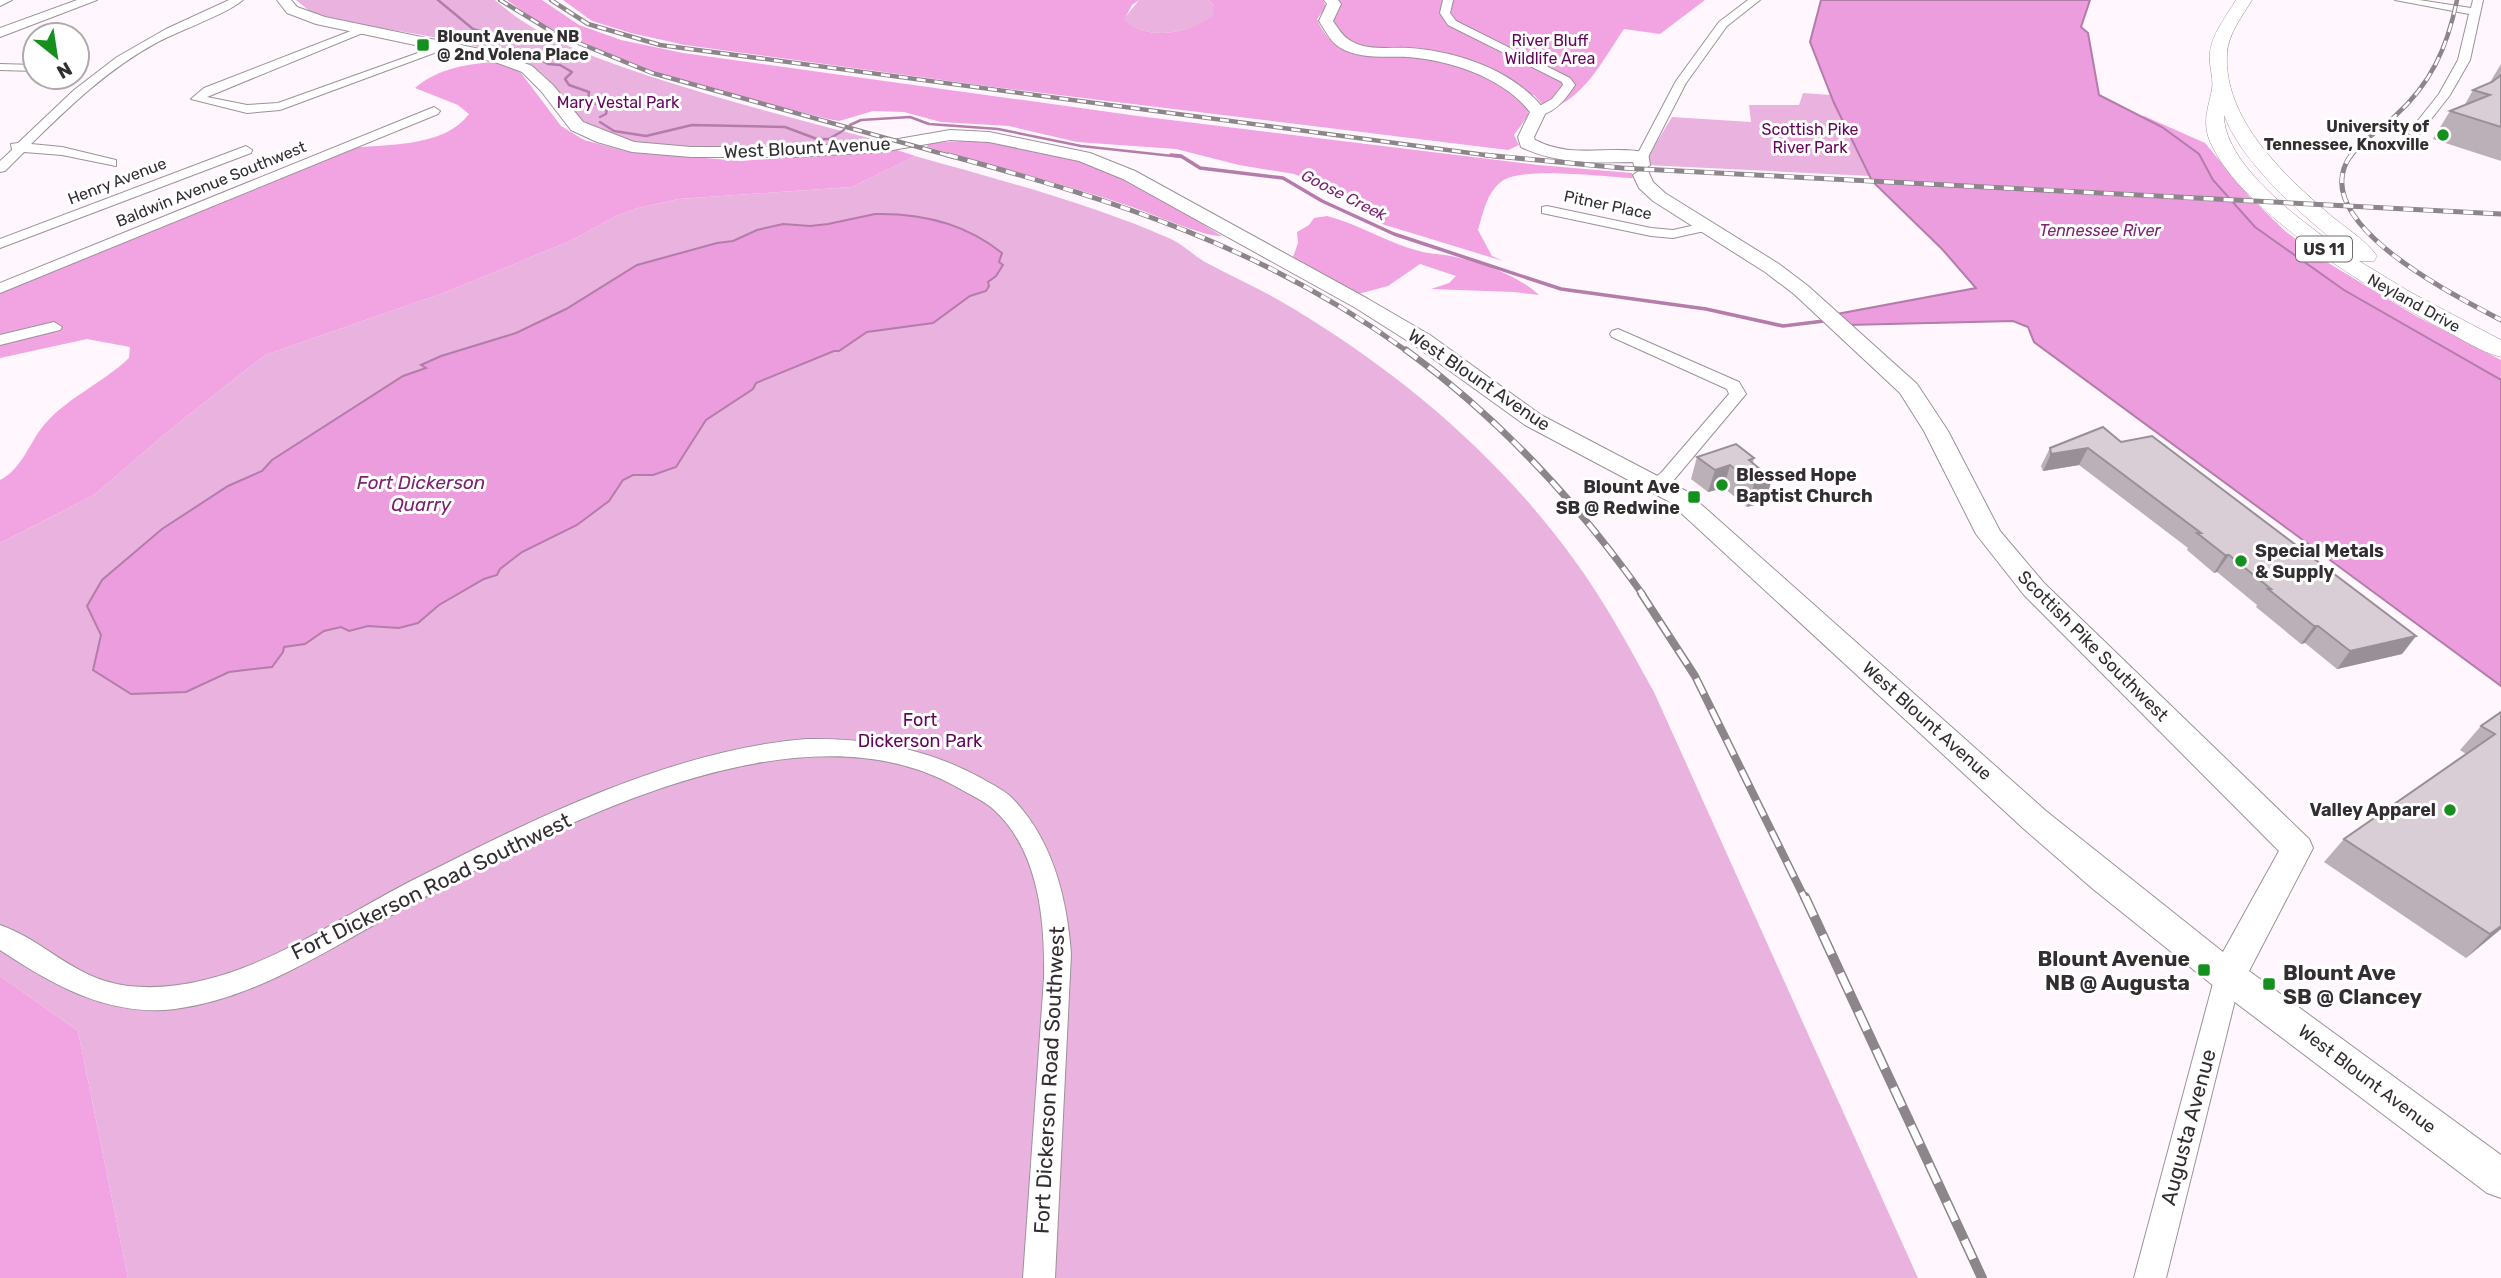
<svg xmlns="http://www.w3.org/2000/svg" width="2501" height="1278" viewBox="0 0 2501 1278" font-family="Rubik,sans-serif">
  <style>
    .green { fill: #eab3df }
    .forest { fill: #f1a3e2 }
    .water { fill: #eb9ddd; stroke: #b47caa; stroke-width: 2 }
    .lines { fill: none; stroke-linecap: round; stroke-linejoin: round }
    .stream-far1 { stroke: #b47caa; stroke-width: 2.5 }
    .stream { stroke: #b47caa; stroke-width: 3.5 }
    .street-casing { stroke: #9d919a; stroke-width: 2 }
    .secondary-casing { stroke: #9d919a; stroke-width: 2 }
    .primary-casing { stroke: #9d919a; stroke-width: 1 }
    .street { fill: #fff; fill-rule: evenodd }
    .secondary { fill: #fff; fill-rule: evenodd }
    .primary { fill: #fff; fill-rule: evenodd }
    .rail-far4-casing { stroke: #8c858a; stroke-width: 4.5 }
    .rail-far3-casing { stroke: #8c858a; stroke-width: 5 }
    .rail-far2-casing { stroke: #8c858a; stroke-width: 7 }
    .rail-far1-casing { stroke: #8c858a; stroke-width: 8 }
    .rail-casing { stroke: #8c858a; stroke-width: 10 }
    .rail-far4 { stroke: #fff; stroke-width: 2.5; stroke-dasharray: 9; stroke-linecap: butt }
    .rail-far3 { stroke: #fff; stroke-width: 3.5; stroke-dasharray: 10; stroke-linecap: butt }
    .rail-far2 { stroke: #fff; stroke-width: 4.5; stroke-dasharray: 14; stroke-linecap: butt }
    .rail-far1 { stroke: #fff; stroke-width: 5; stroke-dasharray: 17; stroke-linecap: butt }
    .rail { stroke: #fff; stroke-width: 7; stroke-dasharray: 21; stroke-linecap: butt }
    .wall { fill: #bbb0b8 }
    .shaded-wall { fill: #989096 }
    .building { fill: #d9cdd6; stroke: #989096; stroke-width: 2 }
    .poi-dot { fill: #15901f; stroke: #fff; stroke-width: 2.5 }
    .labels { text-anchor: middle; dominant-baseline: central; stroke-width: 6; stroke-linejoin: round; paint-order: stroke }
    .far-poi-label { font-size: 16px; font-weight: bold; fill: #332e32; stroke: #fff; text-anchor: start }
    .far-park-label { font-size: 16px; fill: #64045b; stroke: #fff }
    .far-street-label { font-size: 16px; fill: #332e32; stroke: #fff }
    .far-water-label { font-size: 16px; font-style: italic; fill: #7b2270; stroke: #fff }
    .shield { fill: #fff; stroke: #706d70; stroke-width: 2 }
    .shield-label { font-size: 16px; font-weight: bold; fill: #332e32 }
    .street-label { font-size: 18px; fill: #332e32; stroke: #fff }
    .poi-label { font-size: 18px; font-weight: bold; fill: #332e32; stroke: #fff; text-anchor: start }
    .park-label { font-size: 18px; fill: #64045b; stroke: #fff }
    .water-label { font-size: 19px; font-style: italic; fill: #7b2270; stroke: #fff }
    .near-street-label { font-size: 21px; fill: #332e32; stroke: #fff }
    .near-poi-label { font-size: 21px; font-weight: bold; fill: #332e32; stroke: #fff; text-anchor: end }
  </style>
  <rect width="100%" height="100%" fill="#fff7fd"/>
  <!-- green -->
  <g class="green">
    <path d="M296,0H495C540,40 596,58 652,77C729,102 807,122 885,142C857,148 828,146 800,147C729,149 644,160 581,122C562,110 557,77 527,64C471,38 392,32 330,19L312,13Z"/>
    <path d="M1139,0H1208L1214,5V16C1187,33 1149,42 1123,20Z"/>
    <path d="M1803,93L1831,95L1870,176L1646,165L1647,158L1672,117L1751,122L1749,105H1799Z"/>
    <path d="M915,156C1000,180 1089,203 1171,239C1184,245 1193,255 1205,262C1235,278 1265,291 1294,309C1403,375 1500,457 1575,561C1605,602 1629,647 1654,692L1918,1278H128L78,1031L0,976V543L94,495L172,428L265,355L446,292L570,241L616,216L638,208L679,199L852,187Z"/>
  </g>
  <!-- forest -->
  <g class="forest">
    <path d="M507,0H542L579,25L621,40L683,53L1138,116L1538,165L1632,173L1633,178C1605,177 1523,166 1502,181C1487,192 1483,213 1478,230L1492,256L1503,261L1382,224L1360,211L1325,186L1294,174L1239,165L1176,149L1077,142L1009,126L941,122L904,112L873,111L839,121L828,119C723,91 594,68 507,0Z"/>
    <path d="M563,0H1139L1132,5L1124,20C1149,42 1187,33 1213,16L1214,5L1208,0H1323L1326,7L1317,19C1335,65 1382,49 1421,56C1445,61 1496,79 1516,94C1521,98 1525,105 1529,111L1527,117L1514,135L1519,145L1508,150L986,86L685,45L631,33L592,21Z"/>
    <path d="M1331,0H1705L1660,34L1624,29C1604,58 1584,100 1547,110L1534,95L1524,93L1494,76L1423,54L1359,50L1326,21Z"/>
    <path d="M499,62L521,73L561,126L584,140L625,151L740,161L897,150L915,156L852,187L679,199L638,208L616,216L570,241L446,292L265,355L172,428L94,495L0,543V480C22,469 29,443 44,425C68,397 103,383 129,358L130,347L87,339L0,358V291L351,148C388,144 445,147 469,114L458,105L415,88C438,68 470,63 499,62Z"/>
    <path d="M2144,116L2205,143L2249,196L2285,231L2325,261L2416,316L2501,360V380L2344,290L2255,227L2213,180L2199,154L2142,117Z"/>
    <path d="M984,140C1018,146 1052,152 1084,162C1133,179 1178,209 1222,236C1208,238 1150,213 1132,207C1064,184 995,166 927,147L928,143Z"/>
    <path d="M1327,216C1359,224 1387,243 1419,251C1429,254 1440,254 1451,256C1480,262 1518,275 1539,295L1514,292L1431,289L1449,283L1456,276L1420,264L1388,286L1358,294L1293,257L1298,243L1297,232L1309,225L1314,218Z"/>
    <path d="M0,976L78,1031L128,1278H0Z"/>
  </g>
  <!-- water -->
  <g class="water">
    <path d="M1821,0H2090L2081,27L2088,33L2099,95L2162,127L2199,154L2213,180L2255,227L2344,290L2501,380V686L2034,342L2028,327L2013,321L1847,325L1837,314L1976,288L1942,249L1872,181L1834,103L1810,42Z"/>
    <path d="M875,214C922,213 965,223 1002,253L999,262L1003,265L996,276L988,282L989,286L986,291L970,296L933,323L867,332L839,351H834L756,383L753,389L706,420L676,467L653,475H633L623,480L609,501L577,525L522,552L500,569L497,575L484,579L439,605L418,623L399,628L368,626L349,631L341,627L324,631L305,644L284,647L283,652L272,667L229,672L186,692L131,694L93,670L101,635L87,606L102,580L162,529L228,486L262,471L272,460L403,376L426,368L421,365L441,356L516,333L566,309L637,265L717,243L733,241L757,230L783,224L810,226L828,224Z"/>
  </g>
  <g class="lines">
    <!-- stream-far1 -->
    <g class="stream-far1">
      <path d="M438,0L473,29L502,38L519,53L534,56L548,64L560,65L572,72L565,79L569,85L589,92L588,100L607,109L606,114L600,117"/>
      <path d="M600,122L614,131L646,136L692,125L785,127L817,139H829L844,130"/>
      <path d="M850,125L861,120L910,117L929,124L998,129L1081,146L1182,157"/>
    </g>
    <!-- stream -->
    <path class="stream" d="M1171,155L1181,156L1200,168L1283,178L1322,201L1394,234L1561,289L1706,309L1783,326L1824,321"/>
    <defs>
      <g id="street">
        <path d="M0,0H12L0,6Z"/>
        <path d="M229,0H243C225,15 180,30 156,43C108,69 70,106 31,144L62,147L116,160V166L62,155L24,152L5,171L0,172V161L12,150L11,144L18,143L74,90L117,57L166,29Z"/>
        <path d="M1443,0H1453L1450,13L1456,21L1570,78L1575,85C1566,99 1552,117 1534,115V109L1552,99L1563,85L1562,82L1448,25L1440,13Z"/>
        <path d="M1748,0H1760L1727,26L1686,83L1648,157L1642,161L1637,160L1636,157L1676,81L1719,22Z"/>
        <path d="M2395,0H2419L2471,8L2473,0H2483L2470,60L2450,95L2418,136L2414,137L2408,133L2439,94L2458,60L2469,14Z"/>
        <path d="M361,27L365,28V32L207,97L247,105L278,103L443,44L453,46L280,110L247,113L191,99L204,88Z"/>
        <path d="M0,64L35,65V71L0,70Z"/>
        <path d="M434,107L440,111L438,114L0,293V283Z"/>
        <path d="M246,146L252,150L251,153L0,248V239Z"/>
        <path d="M1547,206L1651,228L1673,230L1704,223L1711,227L1709,230L1673,238L1651,236L1542,213V207Z"/>
        <path d="M54,322L62,327L60,330L0,345V335Z"/>
        <path d="M1618,329L1739,382L1746,394L1673,481L1656,489L1647,483L1661,473L1729,394L1727,389L1612,337L1610,334L1612,331Z"/>
        <path d="M807,739C869,738 926,748 981,778C991,784 1004,790 1012,798C1053,840 1067,898 1071,954L1055,1278H1023L1044,978C1045,920 1039,849 992,808C981,799 967,793 955,786C790,694 535,837 388,917C321,954 252,999 175,1009C108,1017 53,985 0,950V925C46,941 73,979 128,986C230,997 325,925 411,881C529,821 673,749 807,739Z"/>
        <path d="M2228,965L2237,968L2241,976L2166,1278H2134L2215,976L2219,968Z"/>
      </g>
      <g id="secondary">
        <path d="M77,0H97L0,37V28Z"/>
        <path d="M277,0H291L297,7L325,17L499,53L532,66L553,85L583,122L634,142L691,147H791L881,142L950,130L989,132L1090,153L1135,171L1368,299L1430,335L1541,415L1686,491L2046,811L2223,952L2279,851L2024,595L1976,534L1924,431L1900,393L1794,294L1765,272L1653,201L1639,188L1633,175L1640,170L1635,169L1633,162C1595,163 1556,164 1521,147L1518,137L1530,112C1504,78 1450,60 1408,57C1386,56 1359,60 1339,47C1330,41 1325,30 1319,21L1327,4L1324,0H1338L1341,4L1333,21C1338,28 1343,37 1351,41C1368,51 1390,47 1409,48C1457,51 1517,71 1546,112L1534,137L1535,140C1574,160 1611,144 1648,153L1650,165L1643,170L1648,171L1653,182L1665,193L1779,264L1808,286L1917,384L1948,431L2000,531L2044,583L2309,839L2313,848L2249,971L2501,1155V1198L2487,1193L2215,987L2093,889L2024,829L1668,501L1525,425L1414,345L1354,307L1123,179L1079,161L989,142L950,140L881,152L791,157H691L632,152L597,142L571,130L541,91L522,72L495,62L316,24L287,13Z"/>
      </g>
      <path id="primary" d="M2236,0H2252C2243,15 2228,34 2227,53C2223,119 2283,174 2329,214C2344,227 2366,240 2377,256L2374,261H2359L2410,292L2501,340V357C2481,352 2462,339 2444,330C2378,294 2232,208 2208,136C2203,118 2209,106 2212,89C2214,77 2208,64 2210,52C2212,34 2227,15 2236,0ZM2224,115C2245,170 2311,222 2356,259C2315,232 2223,168 2224,115Z"/>
    </defs>
    <!-- street casing -->
    <use href="#street" class="street-casing"/>
    <!-- secondary casing -->
    <use href="#secondary" class="secondary-casing"/>
    <!-- primary casing -->
    <use href="#primary" class="primary-casing"/>
    <!-- street -->
    <use href="#street" class="street"/>
    <!-- secondary -->
    <use href="#secondary" class="secondary"/>
    <!-- primary -->
    <use href="#primary" class="primary"/>
    <defs>
      <g id="rail-far4">
        <path d="M500,0L554,33L652,73L954,157"/>
        <path d="M551,0L588,24L660,45L1500,157"/>
        <path d="M2350,157C2362,141 2379,130 2394,117C2431,84 2447,48 2457,0"/>
      </g>
      <g id="rail-far3">
        <path d="M948,155C1117,201 1264,247 1408,352"/>
        <path d="M1485,155L1622,168L2501,214"/>
        <path d="M2351,155C2303,221 2456,296 2501,320"/>
      </g>
      <path id="rail-far2" d="M1406,350C1498,417 1577,502 1643,595"/>
      <path id="rail-far1" d="M1641,593L1695,676L1805,899"/>
      <path id="rail" d="M1805,897L1982,1278"/>
    </defs>
    <!-- rail-far4 casing -->
    <use href="#rail-far4" class="rail-far4-casing"/>
    <!-- rail-far3 casing -->
    <use href="#rail-far3" class="rail-far3-casing"/>
    <!-- rail-far2 casing -->
    <use href="#rail-far2" class="rail-far2-casing"/>
    <!-- rail-far1 casing -->
    <use href="#rail-far1" class="rail-far1-casing"/>
    <!-- rail casing -->
    <use href="#rail" class="rail-casing"/>
    <!-- rail-far4 -->
    <use href="#rail-far4" class="rail-far4"/>
    <!-- rail-far3 -->
    <use href="#rail-far3" class="rail-far3"/>
    <!-- rail-far2 -->
    <use href="#rail-far2" class="rail-far2"/>
    <!-- rail-far1 -->
    <use href="#rail-far1" class="rail-far1"/>
    <!-- rail -->
    <use href="#rail" class="rail"/>
  </g>
  <!-- wall -->
  <g class="wall">
    <path d="M2501,64V161L2433,139L2450,111L2464,106L2473,90L2489,84Z"/>
    <path d="M2121,442L2416,636L2402,654L2337,669L2305,643L2301,644L2256,607L2257,605L2217,572L2214,573L2187,550L2188,548L2079,465L2043,471L2041,466L2050,448Z"/>
    <path d="M1697,457L1754,458L1753,463L1772,479L1765,502L1747,507L1724,488L1708,492L1691,479Z"/>
    <path d="M2501,712V929L2466,958L2324,862L2344,839L2466,754L2460,750L2481,726Z"/>
  </g>
  <!-- shaded-wall -->
  <g class="shaded-wall">
    <path d="M2088,448L2079,465L2043,471L2051,454Z"/>
    <path d="M1730,465L1724,488L1708,492L1715,470Z"/>
    <path d="M1772,479L1765,502L1747,507L1754,484Z"/>
    <path d="M2225,555H2229L2217,572L2214,573Z"/>
    <path d="M2314,626H2318L2305,643L2301,644Z"/>
    <path d="M2416,636L2402,654L2337,669L2350,651Z"/>
    <path d="M2501,926V929L2466,958L2490,934Z"/>
  </g>
  <!-- building -->
  <g class="building">
    <path d="M2501,75V127L2450,111L2490,95L2473,90L2492,82Z"/>
    <path d="M2103,427L2121,442L2152,436L2416,636L2350,651L2318,626H2314L2268,589H2271L2229,555H2225L2197,533H2201L2088,448L2051,454L2050,448Z"/>
    <path d="M1736,444L1754,458L1749,460L1772,479L1754,484L1730,465L1715,470L1697,457Z"/>
    <path d="M2501,712V926L2490,934L2344,839L2495,734L2481,726Z"/>
  </g>
  <!-- markers -->
  <g class="poi-dot">
    <rect x="416" y="38" width="14" height="14" rx="3.5"/>
    <circle cx="2443" cy="135" r="7"/>
    <circle cx="1722" cy="485" r="7"/>
    <rect x="1687" y="490" width="14" height="14" rx="3.5"/>
    <circle cx="2241" cy="561" r="7"/>
    <circle cx="2450" cy="810" r="7"/>
    <rect x="2197" y="963" width="14" height="14" rx="3.5"/>
    <rect x="2262" y="977" width="14" height="14" rx="3.5"/>
  </g>
  <g class="labels">
    <!-- far-poi labels -->
    <g class="far-poi-label">
      <text x="437" y="36">Blount Avenue NB<tspan x="437" dy="18">@ 2nd Volena Place</tspan></text>
      <text x="2429" y="126" text-anchor="end">University of<tspan x="2429" dy="18">Tennessee, Knoxville</tspan></text>
    </g>
    <!-- far-park labels -->
    <g class="far-park-label">
      <text x="1550" y="40">River Bluff<tspan x="1550" dy="18">Wildlife Area</tspan></text>
      <text x="618" y="102">Mary Vestal Park</text>
      <text x="1810" y="129">Scottish Pike<tspan x="1810" dy="18">River Park</tspan></text>
    </g>
    <!-- far-street labels -->
    <g class="far-street-label">
      <text transform="translate(117 181) rotate(-21)">Henry Avenue</text>
      <text transform="translate(211 184) rotate(-22)">Baldwin Avenue Southwest</text>
      <text transform="translate(1608 205) rotate(12)">Pitner Place</text>
      <text transform="translate(2414 303) rotate(29)">Neyland Drive</text>
    </g>
    <!-- far-water labels -->
    <g class="far-water-label">
      <text transform="translate(1344 195) rotate(27)">Goose Creek</text>
      <text x="2100" y="230">Tennessee River</text>
    </g>
    <!-- shield labels -->
    <rect class="shield" x="2296" y="236.5" width="56" height="25" rx="5"/>
    <g class="shield-label">
      <text x="2324" y="249">US 11</text>
    </g>
    <!-- street labels -->
    <g class="street-label">
      <text transform="translate(807 148) rotate(-3)">West Blount Avenue</text>
      <text transform="translate(1479 380) rotate(34)">West Blount Avenue</text>
      <text transform="translate(2093 646) rotate(45)">Scottish Pike Southwest</text>
      <text transform="translate(1927 721) rotate(42)">West Blount Avenue</text>
      <text transform="translate(2367 1079) rotate(37)">West Blount Avenue</text>
    </g>
    <!-- poi labels -->
    <g class="poi-label">
      <text x="1736" y="475">Blessed Hope<tspan x="1736" dy="21">Baptist Church</tspan></text>
      <text x="1680" y="487" text-anchor="end">Blount Ave<tspan x="1680" dy="21">SB @ Redwine</tspan></text>
      <text x="2255" y="551">Special Metals<tspan x="2255" dy="21">&amp; Supply</tspan></text>
      <text x="2436" y="810" text-anchor="end">Valley Apparel</text>
    </g>
    <!-- park labels -->
    <g class="park-label">
      <text x="920" y="720">Fort<tspan x="920" dy="21">Dickerson Park</tspan></text>
    </g>
    <!-- water labels -->
    <g class="water-label">
      <text x="421" y="482">Fort Dickerson<tspan x="421" dy="22">Quarry</tspan></text>
    </g>
    <!-- near-street labels -->
    <g class="near-street-label">
      <text transform="translate(431 886) rotate(-26)">Fort Dickerson Road Southwest</text>
      <text transform="translate(1049 1080) rotate(-87)">Fort Dickerson Road Southwest</text>
      <text transform="translate(2188 1127) rotate(-75)">Augusta Avenue</text>
    </g>
    <!-- near-poi labels -->
    <g class="near-poi-label">
      <text x="2190" y="958">Blount Avenue<tspan x="2190" dy="24">NB @ Augusta</tspan></text>
      <text x="2283" y="972" text-anchor="start">Blount Ave<tspan x="2283" dy="24">SB @ Clancey</tspan></text>
    </g>
  </g>
  <!-- north arrow -->
  <g transform="translate(56 56) rotate(150)"><circle r="33" fill="#ffffff" stroke="#adabad" stroke-width="2"/>
  <path d="M0-5L12 26L0 18L-12 26Z" fill="#15901f"/>
  <text y="-10" font-size="19" font-weight="bold" text-anchor="middle" fill="#332e32">N</text>
  </g>
</svg>
